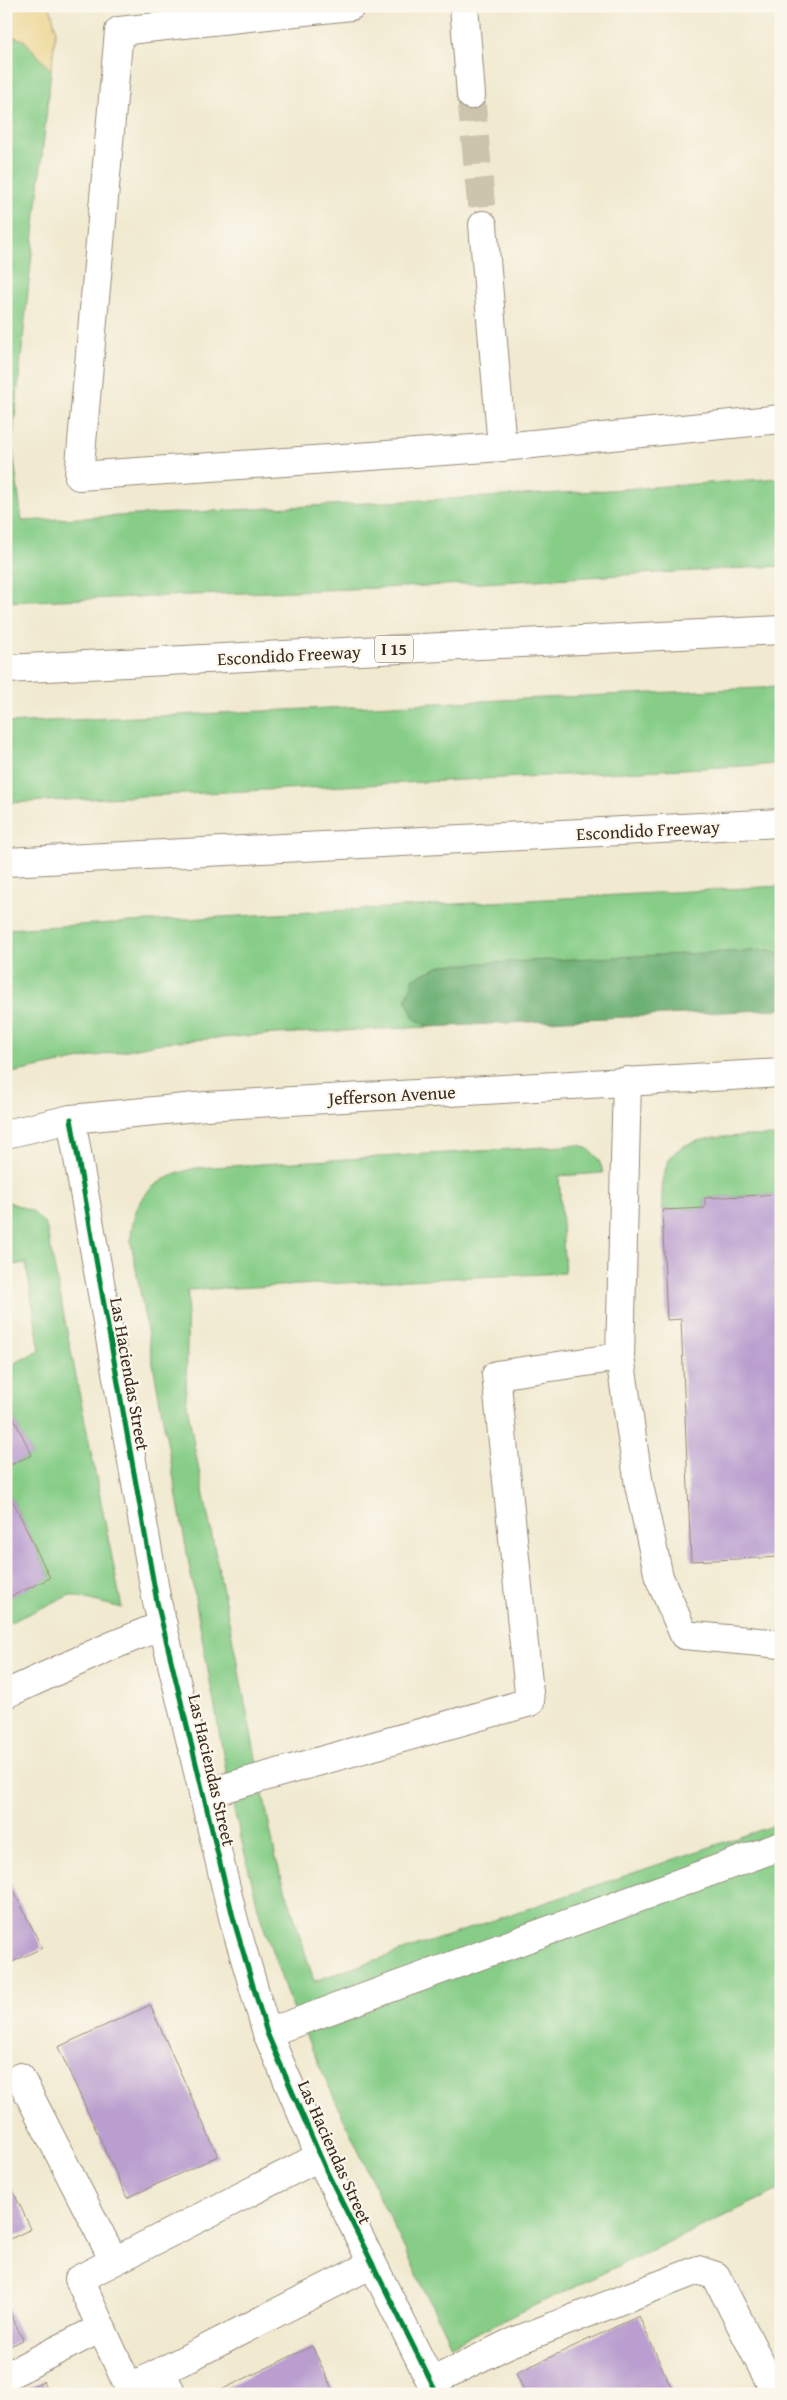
<svg xmlns="http://www.w3.org/2000/svg" width="787" height="2400" viewBox="0 0 787 2400" font-family="'Gentium Book Plus',serif">
  <style>
    .green { fill: #87cd88; stroke: #617c53 }
    .forest { fill: #6db074; stroke: #546d49 }
    .sand { fill: #eeda9e; stroke: #94825e }
    .building { fill: #b99ecf }
    .lines { fill: none; stroke-linecap: round; stroke-linejoin: round }
    .minor-tunnel { stroke: #cdc4ad; stroke-width: 28; stroke-dasharray: 28 14; stroke-linecap: butt }
    .minor-casing { stroke: #968a78; stroke-width: 30 }
    .major-casing { stroke: #968a78; stroke-width: 30 }
    .highway-casing { stroke: #968a78; stroke-width: 30 }
    .minor { stroke: #fff; stroke-width: 28 }
    .major { stroke: #fff; stroke-width: 28 }
    .highway { stroke: #fff; stroke-width: 28 }
    .cycleway-casing { stroke: #fbf7ec; stroke-width: 8 }
    .cycleway { stroke: #00873e; stroke-width: 5 }
    .labels { text-anchor: middle; dominant-baseline: central; stroke-width: 4.5; stroke-linejoin: round; paint-order: stroke }
    .shield { fill: #fbf7ec; stroke: #75685c; stroke-width: 1 }
    .shield-label { font-size: 16px; font-weight: bold; fill: #3b2a1e }
    .street-label { font-size: 18px; fill: #3b2a1e; stroke: #fbf7ec }
  </style>
  <rect width="100%" height="100%" fill="#fbf7ec"/>
  <filter id="ink" filterUnits="userSpaceOnUse"><feTurbulence type="fractalNoise" baseFrequency=".02" numOctaves="2"/><feDisplacementMap in="SourceGraphic" scale="10" xChannelSelector="R" yChannelSelector="G"/><feConvolveMatrix kernelMatrix="1 2 1 2 8 2 1 2 1" color-interpolation-filters="sRGB"/></filter>
  <filter id="wash" filterUnits="userSpaceOnUse"><feTurbulence type="fractalNoise" baseFrequency=".0096" numOctaves="4" result="noise"/><feDisplacementMap in="SourceGraphic" scale="20" xChannelSelector="R" yChannelSelector="G"/><feGaussianBlur stdDeviation="1.12" result="paint"/><feColorMatrix in="noise" values="0 0 0 0 0 0 0 0 0 0 0 0 0 0 0 0 0 1.4 0 .05"/><feComposite in="paint" operator="in"/></filter>
  <g filter="url(#wash)">
    <rect width="100%" height="100%" fill="#f1ead1"/>
    <!-- green -->
    <g class="green">
      <path d="M6,34L24,40L51,70L12,445L22,521L580,492L781,478V566L428,586L6,602Z"/>
      <path d="M781,687V764L6,803V723Z"/>
      <path d="M781,886V953L769,950L414,1018L429,1027L275,1034L167,1042L6,1074V929Z"/>
      <path d="M781,1136V1194L705,1198V1208L662,1210C662,1193 661,1172 671,1157C689,1131 751,1137 781,1136Z"/>
      <path d="M580,1145C594,1151 600,1158 603,1173L559,1176L565,1273L188,1290L186,1398L195,1450L276,1859L314,1981L781,1823V2189L451,2345L380,2198L288,1997L261,1919L231,1798L131,1241C132,1196 154,1178 196,1168Z"/>
      <path d="M6,1201L32,1211L46,1225L122,1608L70,1595L6,1624V1599L50,1577L6,1487V1467L32,1455L6,1403V1367L40,1351L26,1263L6,1266Z"/>
    </g>
    <!-- forest -->
    <path class="forest" d="M769,950L781,953V1009L429,1027L414,1018L406,1000L414,978L443,965Z"/>
    <!-- sand -->
    <path class="sand" d="M6,6H50L56,30L51,70L24,40L6,34Z"/>
    <g id="blocks">
      <!-- building -->
      <g class="building">
        <path d="M781,1194V1557L691,1561L681,1319L667,1320L662,1210L705,1208V1198Z"/>
        <path d="M6,1403L32,1455L6,1467Z"/>
        <path d="M6,1487L50,1578L6,1599Z"/>
        <path d="M6,1875L42,1948L6,1965Z"/>
        <path d="M150,2005L218,2156L127,2198L58,2047Z"/>
        <path d="M6,2176L31,2229L6,2241Z"/>
        <path d="M6,2304L23,2340L6,2348Z"/>
        <path d="M639,2316L674,2394H525L516,2373Z"/>
        <path d="M312,2346L335,2394H220L219,2391Z"/>
        <path d="M43,2381L49,2394H16Z"/>
      </g>
    </g>
  </g>
  <g filter="url(#ink)">
    <use href="#blocks" fill-opacity="0" stroke="#968a78" stroke-width="1"/>
    <g class="lines">
      <!-- minor-tunnel -->
      <path class="minor-tunnel" d="M471,95L483,225"/>
      <defs>
        <g id="minor">
          <path d="M351,6L119,31L79,476L502,447"/>
          <path d="M464,6L471,95"/>
          <path d="M483,225L502,447L781,419"/>
          <path d="M71,1119L157,1602L234,1921L267,2033L327,2172L437,2394"/>
          <path d="M620,1357L627,1081"/>
          <path d="M6,1694L109,1647L163,1625"/>
          <path d="M203,1794L530,1702L496,1375L620,1357L639,1485L659,1577L684,1635L781,1644"/>
          <path d="M267,2033L781,1846"/>
          <path d="M20,2077L114,2261"/>
          <path d="M321,2156L79,2279L129,2388L372,2264"/>
          <path d="M161,2372L172,2394"/>
          <path d="M6,2376L101,2328"/>
          <path d="M431,2382L508,2344L698,2270L716,2276L776,2394"/>
        </g>
        <path id="major" d="M6,1134L71,1119L206,1106L781,1073"/>
        <g id="highway">
          <path d="M6,669L781,630"/>
          <path d="M6,862L781,823"/>
        </g>
      </defs>
      <!-- minor casing -->
      <use href="#minor" class="minor-casing"/>
      <!-- major casing -->
      <use href="#major" class="major-casing"/>
      <!-- highway casing -->
      <use href="#highway" class="highway-casing"/>
      <!-- minor -->
      <use href="#minor" class="minor"/>
      <!-- major -->
      <use href="#major" class="major"/>
      <!-- highway -->
      <use href="#highway" class="highway"/>
      <defs>
        <path id="cycleway" d="M71,1119L157,1602L234,1921L267,2033L327,2172L437,2394"/>
      </defs>
      <!-- cycleway casing -->
      <use href="#cycleway" class="cycleway-casing"/>
      <!-- cycleway -->
      <use href="#cycleway" class="cycleway"/>
    </g>
  </g>
  <g class="labels">
    <!-- shield labels -->
    <rect class="shield" x="375" y="635.5" width="38" height="27" rx="4"/>
    <g class="shield-label">
      <text x="394" y="649">I 15</text>
    </g>
    <!-- street labels -->
    <g class="street-label">
      <text transform="translate(289 655) rotate(-3)">Escondido Freeway</text>
      <text transform="translate(648 830) rotate(-3)">Escondido Freeway</text>
      <text transform="translate(392 1095) rotate(-3)">Jefferson Avenue</text>
      <text transform="translate(130 1374) rotate(80)">Las Haciendas Street</text>
      <text transform="translate(212 1770) rotate(77)">Las Haciendas Street</text>
      <text transform="translate(335 2152) rotate(66)">Las Haciendas Street</text>
    </g>
  </g>
  <!-- margin -->
  <rect width="787" height="2400" fill="none" stroke="#fbf7ec" stroke-width="25"/>
</svg>
